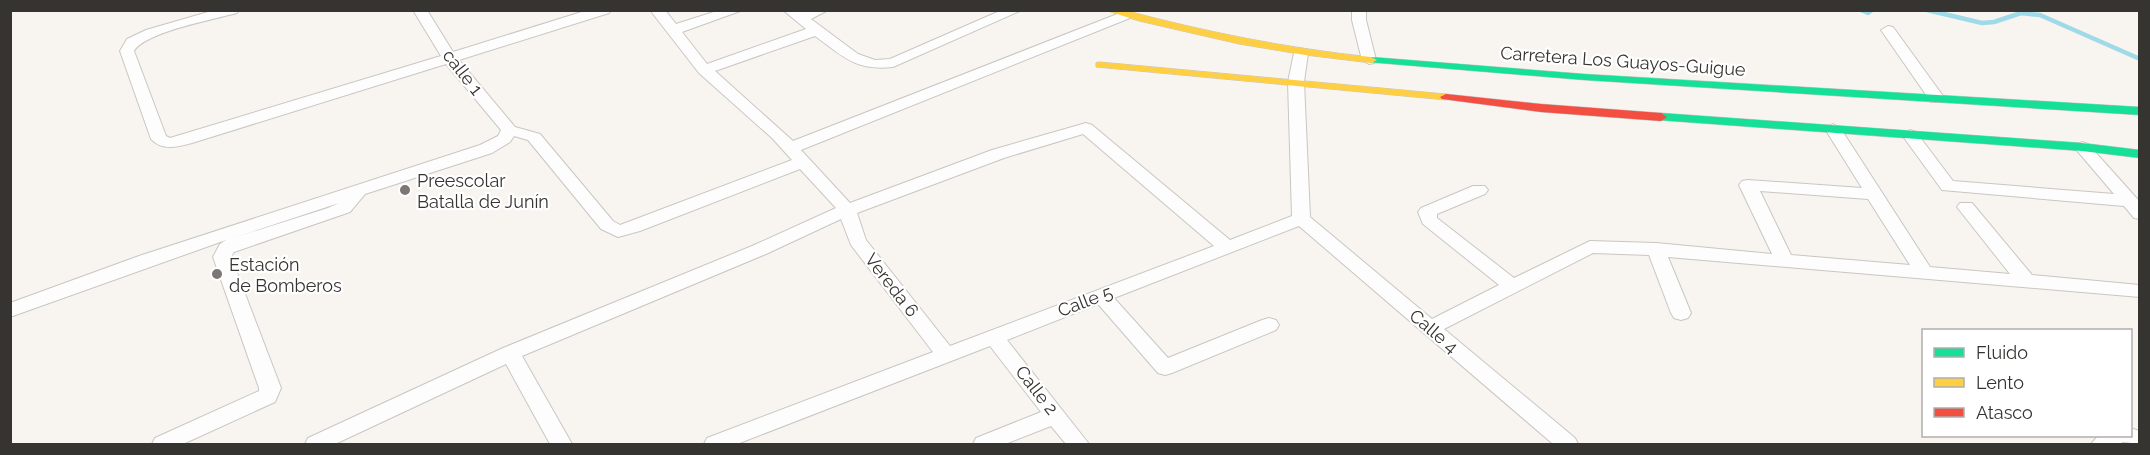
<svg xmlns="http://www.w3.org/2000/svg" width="2150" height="455" viewBox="0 0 2150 455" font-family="Raleway,sans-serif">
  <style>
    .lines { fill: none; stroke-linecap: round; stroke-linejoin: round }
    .stream { stroke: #a0dae8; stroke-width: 4.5 }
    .street-casing { stroke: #c9c6c3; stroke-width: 2 }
    .fast-casing { stroke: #c9c6c3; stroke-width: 1 }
    .slow-casing { stroke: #c9c6c3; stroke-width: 1 }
    .jam-casing { stroke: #c9c6c3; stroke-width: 1 }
    .street { fill: #fefdfd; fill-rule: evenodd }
    .fast { fill: #16e098; fill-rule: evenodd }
    .slow { fill: #ffcf43; fill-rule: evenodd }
    .jam { fill: #f24e42; fill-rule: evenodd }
    .poi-dot { fill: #7a7774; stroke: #fff; stroke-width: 2 }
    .labels { text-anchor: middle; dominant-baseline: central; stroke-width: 4.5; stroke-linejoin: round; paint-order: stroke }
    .street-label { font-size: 18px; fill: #363431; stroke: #fff }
    .poi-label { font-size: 18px; fill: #363431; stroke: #fff; text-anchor: start }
  </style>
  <rect width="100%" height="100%" fill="#f8f4f0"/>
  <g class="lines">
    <!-- stream -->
    <g class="stream">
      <path d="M1861,10L1868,13L1872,10"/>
      <path d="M1927,10L1982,23L1994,22L2021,13L2040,15L2140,59"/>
    </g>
    <defs>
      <g id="street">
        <path d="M215,10H239L237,13C215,19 145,32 134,51L166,136L170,138L441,56L413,10H427L453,52L588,10H611L609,13L459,60L515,127L540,134L613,221L620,225L792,160L772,138L699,73L650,10H665L676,24L720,10H743L682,32L707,64L806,29L783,10L802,12L828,10L811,19L858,54L875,60L890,59L1002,10H1022L893,67C855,71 844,57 815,36L715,71L793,141L1125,11L1130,12L1132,15L1130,18L801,150L850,203L992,150L1086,123L1092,125L1230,240L1292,216L1288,82L1294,53L1301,49L1308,53L1304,82L1310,217L1432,319L1499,285L1423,224L1418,212L1421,208L1473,186H1485L1488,190L1485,194L1437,214V218L1514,278L1590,241L1656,243L1772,254L1739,185L1742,181L1748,180L1862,188L1825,129L1833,124L1841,129L1930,267L2010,274L1957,207L1960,203H1972L2032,275L2140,285V297L1668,257L1691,313L1688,318L1681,320L1674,318L1671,313L1649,255L1593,253L1444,329L1575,438L1578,444H1553L1299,226L1114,298L1168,358L1262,320L1269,318L1276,320L1279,325L1276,330L1172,373L1165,375L1158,373L1098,304L1007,340L1089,444H1066L1051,426L1005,444H973L976,438L1041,412L990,346L737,444H704L707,438L933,352L851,245L841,219L766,254L522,356L572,444H550L506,364L335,444H305L308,438L503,348L752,246L836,208L800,169L640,231L618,237L601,229L528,140L514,136L510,142L492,153L365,194L350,212L234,252L231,257L281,388L275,402L183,444H152L155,438L259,391V388L213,257L220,244L226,240L10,317V303L139,256L480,145L498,136L501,130L446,64L192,143C177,147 162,151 151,139L120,51L127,39L146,30ZM1083,134L1214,246L950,346L866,240L857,213L1004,158ZM1760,191L1868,199L1910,265L1791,255ZM339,203L328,208L230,239Z"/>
        <path d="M1352,10H1366V20L1376,60L1374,63L1369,64L1362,60L1352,20Z"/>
        <path d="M1888,26L1893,27L1943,96L1945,99L1943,102H1931L1881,30Z"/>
        <path d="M1910,130L1916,132L1953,181L2114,194L2074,147L2082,142L2088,144L2140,202V219L2134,218L2124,206L1942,190L1902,135Z"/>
        <path d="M2130,428L2140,431V444L2123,442L2119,444H2091L2098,436H2130Z"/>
      </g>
      <g id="fast">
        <path d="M1371,57L1584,74L2140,107V115L1584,80L1367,62L1365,60Z"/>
        <path d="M1661,113L2082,143L2140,150V158L2082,151L1657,120L1655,117L1657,114Z"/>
      </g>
      <g id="slow">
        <path d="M1105,10H1124C1206,32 1287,48 1371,57L1377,60L1371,63L1305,55L1239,44L1139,21Z"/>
        <path d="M1100,62L1446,94L1452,97L1446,100L1096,67V63Z"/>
      </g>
      <path id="jam" d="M1446,94L1541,104L1661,113L1667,117L1661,121L1541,112L1442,99L1440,97Z"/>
    </defs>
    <!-- street casing -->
    <use href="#street" class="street-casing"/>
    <!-- fast casing -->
    <use href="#fast" class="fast-casing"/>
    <!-- slow casing -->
    <use href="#slow" class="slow-casing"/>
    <!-- jam casing -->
    <use href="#jam" class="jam-casing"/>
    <!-- street -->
    <use href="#street" class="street"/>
    <!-- fast -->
    <use href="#fast" class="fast"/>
    <!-- slow -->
    <use href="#slow" class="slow"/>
    <!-- jam -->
    <use href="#jam" class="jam"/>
  </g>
  <!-- markers -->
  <g class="poi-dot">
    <circle cx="405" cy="190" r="6"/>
    <circle cx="217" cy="274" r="6"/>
  </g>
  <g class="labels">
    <!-- street labels -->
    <g class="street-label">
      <text transform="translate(1623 61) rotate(4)">Carretera Los Guayos-Guigue</text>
      <text transform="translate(463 72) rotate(52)">calle 1</text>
      <text transform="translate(892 285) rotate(52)">Vereda 6</text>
      <text transform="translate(1085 301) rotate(-21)">Calle 5</text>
      <text transform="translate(1434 331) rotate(40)">Calle 4</text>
      <text transform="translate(1037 390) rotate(52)">Calle 2</text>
    </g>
    <!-- poi labels -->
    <g class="poi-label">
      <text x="417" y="180">Preescolar<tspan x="417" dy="21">Batalla de Junín</tspan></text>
      <text x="229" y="264">Estación<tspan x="229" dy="21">de Bomberos</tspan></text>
    </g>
  </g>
  <!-- border -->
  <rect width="2150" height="455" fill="none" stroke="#363431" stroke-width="24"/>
  <!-- legend -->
  <rect x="1922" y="329" width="210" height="108" fill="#ffffff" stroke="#afaead" stroke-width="1.5"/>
  <rect x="1934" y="348" width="30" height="9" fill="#16e098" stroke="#afaead" stroke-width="1.5"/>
  <text x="1976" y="359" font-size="18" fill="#363431">Fluido</text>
  <rect x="1934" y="378" width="30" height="9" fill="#ffcf43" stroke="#afaead" stroke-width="1.5"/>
  <text x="1976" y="389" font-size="18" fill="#363431">Lento</text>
  <rect x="1934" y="408" width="30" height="9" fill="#f24e42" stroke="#afaead" stroke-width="1.5"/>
  <text x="1976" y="419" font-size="18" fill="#363431">Atasco</text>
</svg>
